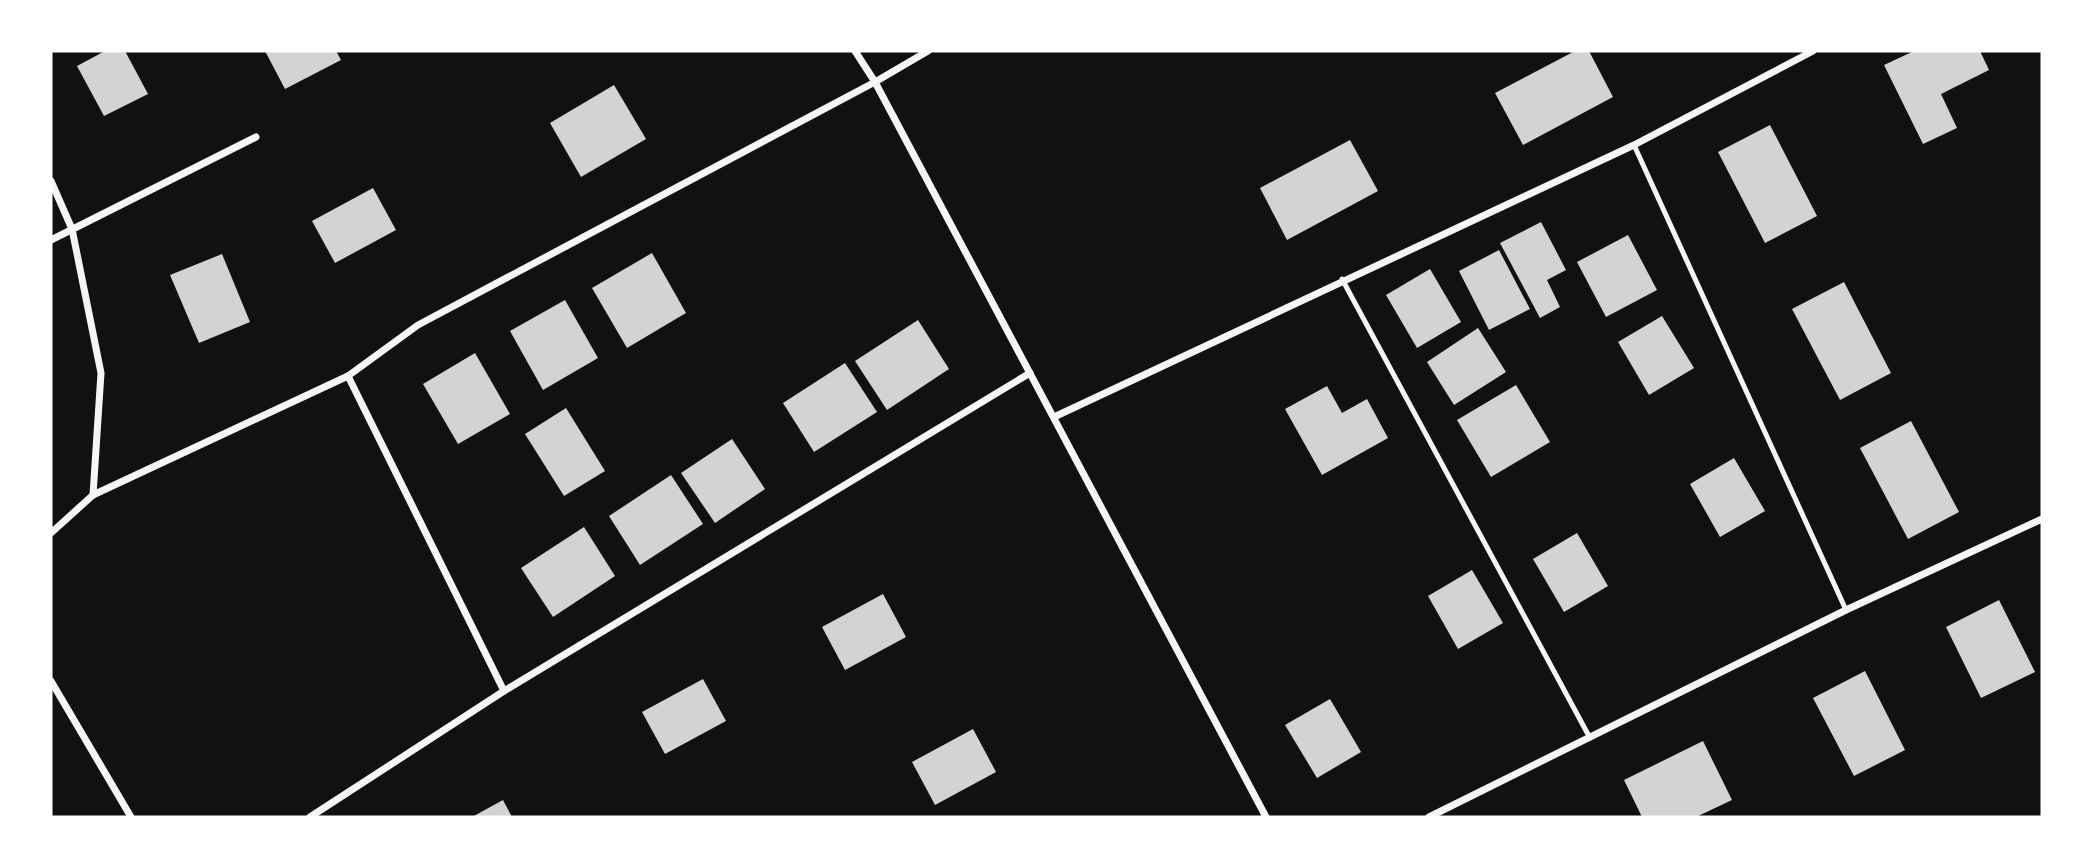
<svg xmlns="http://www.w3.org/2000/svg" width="2093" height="868" viewBox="0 0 2093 868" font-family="Merriweather,serif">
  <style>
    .building { fill: #d3d3d3 }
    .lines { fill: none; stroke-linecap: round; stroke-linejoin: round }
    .service { stroke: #f5f5f5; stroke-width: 5 }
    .minor { stroke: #f5f5f5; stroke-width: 7 }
  </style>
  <rect width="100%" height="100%" fill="#111"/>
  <!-- building -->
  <g class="building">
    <path d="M105,51H125L148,94L104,116L77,66Z"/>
    <path d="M265,51H336L341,60L285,89Z"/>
    <path d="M1575,51H1589L1613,97L1523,145L1495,93Z"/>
    <path d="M1914,51H1980L1989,70L1941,94L1957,128L1923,144L1884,65Z"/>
    <path d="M614,85L646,139L581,177L550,123Z"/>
    <path d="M1770,125L1817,216L1765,243L1718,152Z"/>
    <path d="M1350,140L1378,191L1287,240L1260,188Z"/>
    <path d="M373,188L396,230L335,263L312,221Z"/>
    <path d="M1541,222L1566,270L1547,280L1560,307L1540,318L1500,243Z"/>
    <path d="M1628,235L1657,290L1606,317L1577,262Z"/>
    <path d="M1499,250L1530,309L1489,330L1459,271Z"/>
    <path d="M652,253L686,313L627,348L592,288Z"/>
    <path d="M222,254L250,322L199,343L170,275Z"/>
    <path d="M1430,269L1461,322L1417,348L1386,295Z"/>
    <path d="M1844,282L1891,373L1840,400L1792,309Z"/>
    <path d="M565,300L598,358L543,390L510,331Z"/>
    <path d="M1662,316L1694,368L1649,395L1618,342Z"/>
    <path d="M918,320L949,369L887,410L855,361Z"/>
    <path d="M1478,328L1506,372L1454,405L1427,362Z"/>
    <path d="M475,353L510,414L458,444L423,384Z"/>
    <path d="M845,363L877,412L814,452L783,403Z"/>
    <path d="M1516,385L1550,442L1491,477L1457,420Z"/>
    <path d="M1327,386L1342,413L1367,399L1388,438L1322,475L1285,409Z"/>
    <path d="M566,408L605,471L564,496L525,434Z"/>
    <path d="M1911,421L1959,512L1908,539L1860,448Z"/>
    <path d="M732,439L765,489L715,523L681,473Z"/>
    <path d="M1734,458L1765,511L1720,537L1690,484Z"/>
    <path d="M671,475L703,524L640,565L609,516Z"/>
    <path d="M584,527L615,576L553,617L521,568Z"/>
    <path d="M1577,533L1608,586L1564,612L1533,559Z"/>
    <path d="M1472,570L1503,623L1458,649L1428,596Z"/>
    <path d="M883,594L906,637L845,670L822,627Z"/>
    <path d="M1999,600L2035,672L1981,698L1946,627Z"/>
    <path d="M1865,671L1905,750L1854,776L1813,698Z"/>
    <path d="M703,679L726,721L665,754L642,712Z"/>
    <path d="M1330,699L1361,752L1317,778L1285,725Z"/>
    <path d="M973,729L996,772L935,805L912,762Z"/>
    <path d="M1703,741L1732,800L1696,817H1642L1624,780Z"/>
    <path d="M503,800L512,817H472Z"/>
  </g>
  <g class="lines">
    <!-- service -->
    <g class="service">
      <path d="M1634,145L1846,610"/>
      <path d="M1342,279L1590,738"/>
    </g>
    <!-- minor -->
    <g class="minor">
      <path d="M855,51L875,82L1266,817"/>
      <path d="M51,181L72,229L101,373L93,495"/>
      <path d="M51,240L256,137"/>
      <path d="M348,376L504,691"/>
      <path d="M1054,417L1634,145L1813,51"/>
      <path d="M51,533L93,495L348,376L418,325L875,82L928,51"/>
      <path d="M51,681L131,817"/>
      <path d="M310,817L504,691L1030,373"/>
      <path d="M1429,817L1846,610L2042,519"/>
    </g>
  </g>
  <!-- border -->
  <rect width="2093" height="868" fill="none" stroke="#ffffff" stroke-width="105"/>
</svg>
